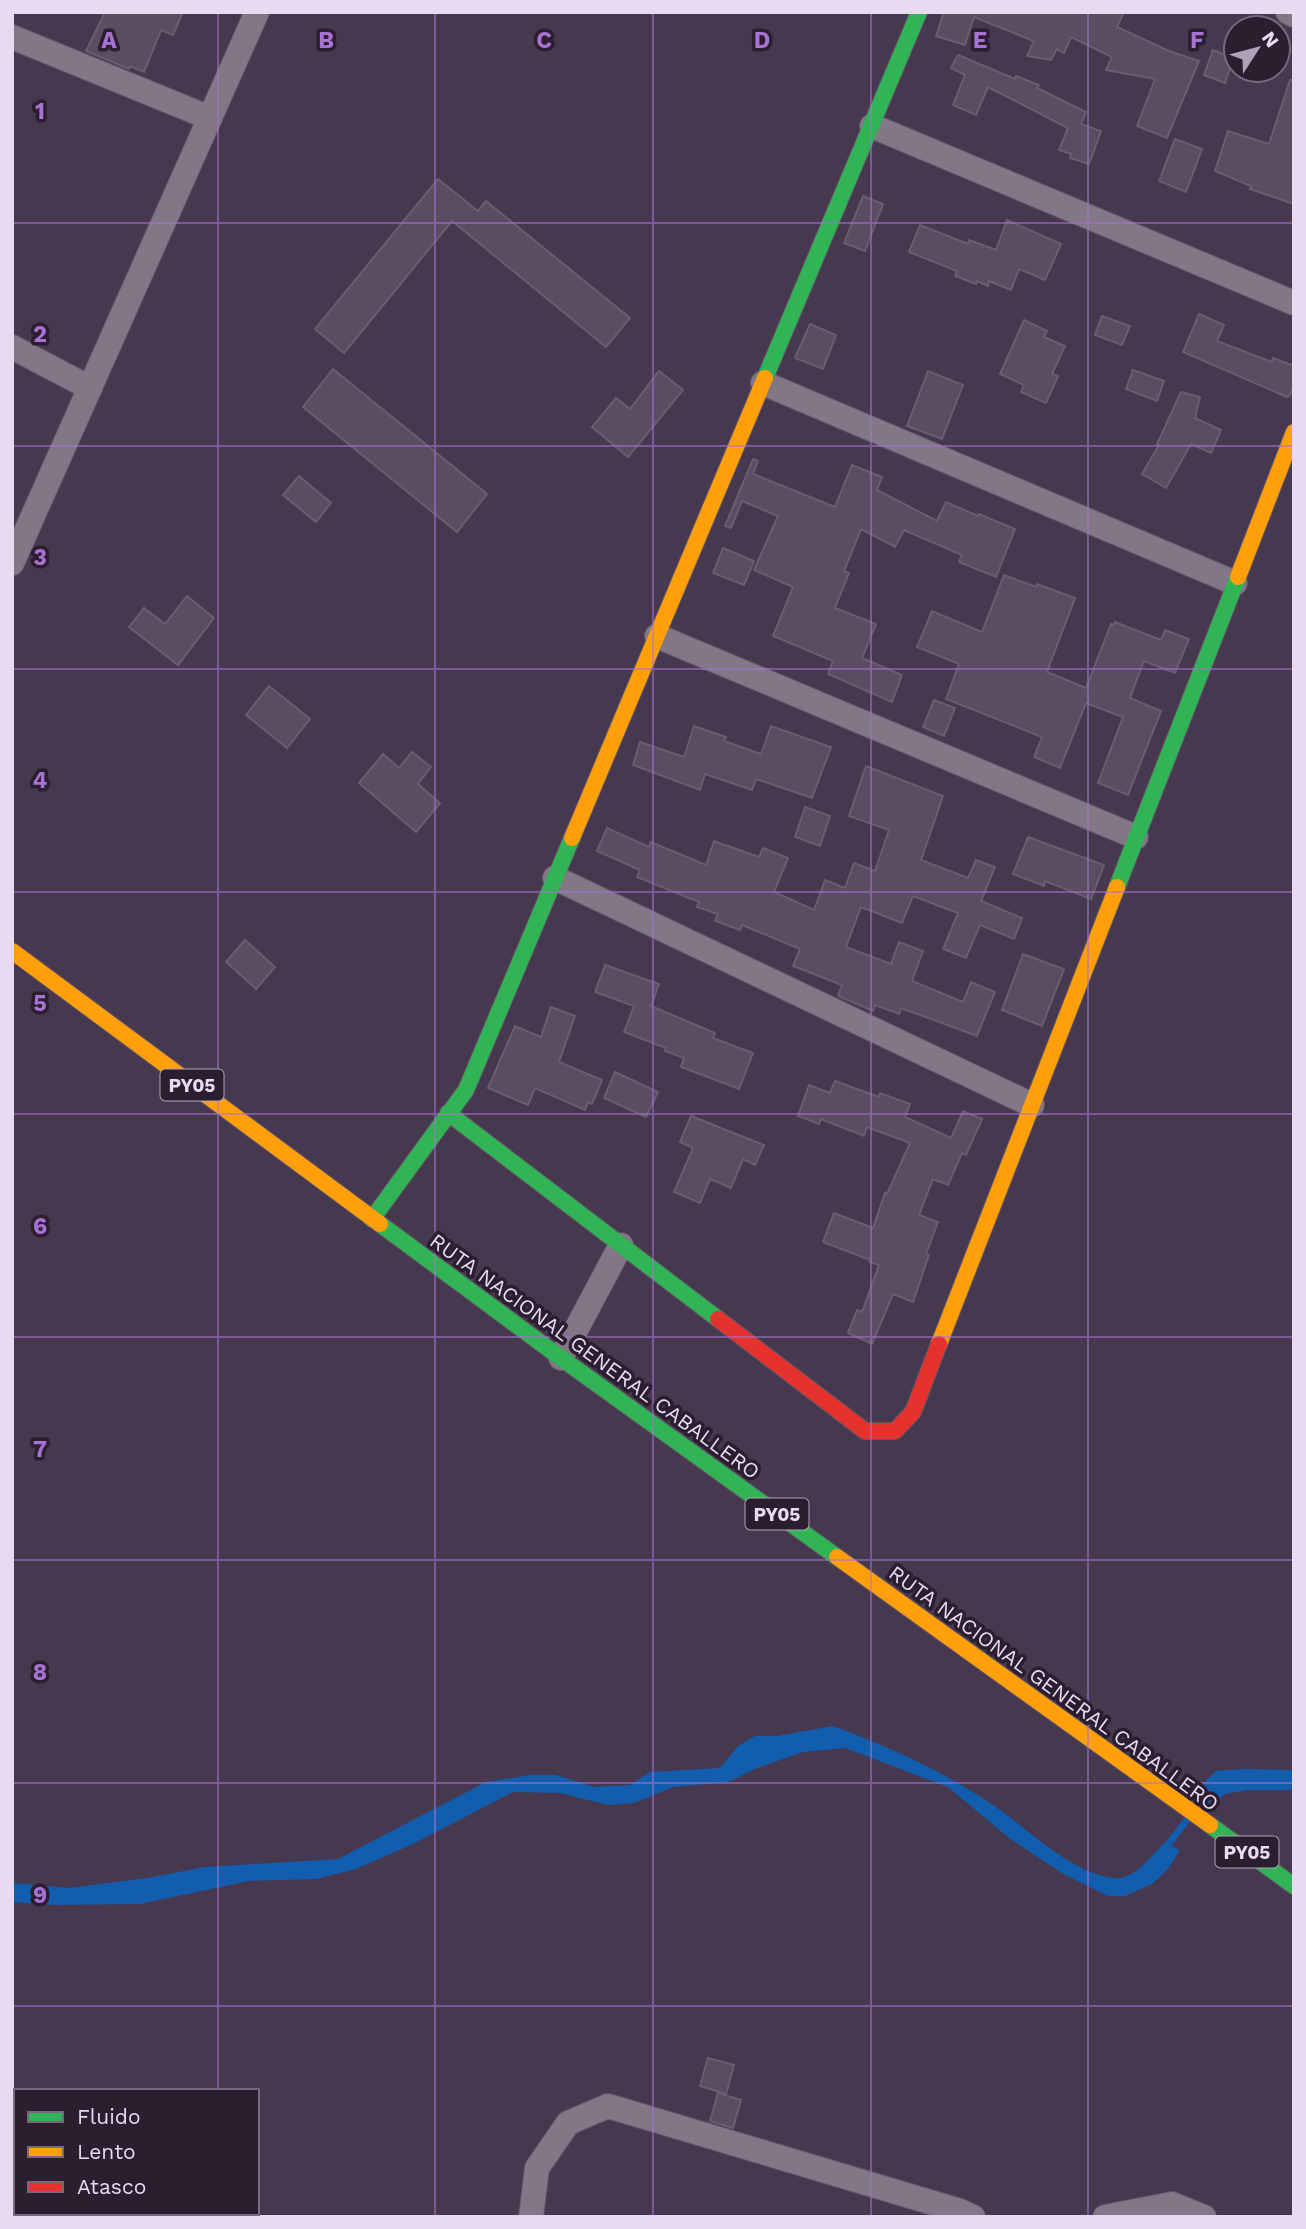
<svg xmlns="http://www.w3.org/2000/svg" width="1306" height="2229" viewBox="0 0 1306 2229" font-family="'Work Sans',sans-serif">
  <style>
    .water { fill: #125dae }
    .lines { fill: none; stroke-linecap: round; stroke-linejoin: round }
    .stream { stroke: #125dae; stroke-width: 7 }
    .building { fill: #5a4d60; stroke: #695d6f; stroke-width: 2 }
    .street-casing { stroke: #625668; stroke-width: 26 }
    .fast-casing { stroke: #625668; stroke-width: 18 }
    .slow-casing { stroke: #625668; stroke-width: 18 }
    .jam-casing { stroke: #625668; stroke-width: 18 }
    .street { stroke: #827787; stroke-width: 24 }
    .fast { stroke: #30b455; stroke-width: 16 }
    .slow { stroke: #ff9f0a; stroke-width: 16 }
    .jam { stroke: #e5322d; stroke-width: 16 }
    .grid { fill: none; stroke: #a772d3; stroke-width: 2; stroke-opacity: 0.55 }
    .labels { text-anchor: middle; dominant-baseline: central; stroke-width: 7; stroke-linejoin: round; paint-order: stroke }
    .shield { fill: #2a1e2f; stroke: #b0a2b7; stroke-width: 2 }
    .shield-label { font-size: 19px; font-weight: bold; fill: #e9daf1 }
    .street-label { font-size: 21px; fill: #e9daf1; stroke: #2a1e2f }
    .grid-label { font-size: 23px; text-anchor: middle; font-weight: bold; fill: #a772d3; stroke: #2a1e2f; stroke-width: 7; stroke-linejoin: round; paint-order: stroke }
  </style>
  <rect width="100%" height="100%" fill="#46384e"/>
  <!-- water -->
  <g class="water">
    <path d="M833,1726C889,1747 937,1768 987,1801C1024,1824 1067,1872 1113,1878C1134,1881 1151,1856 1164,1843L1180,1850L1168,1869L1152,1884L1125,1896H1108L1065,1875L1009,1838L948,1787L845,1748L803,1752L757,1768L728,1782L673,1787L634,1803L608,1805L560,1793L513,1792L415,1843L356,1869L316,1879L249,1881L140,1904L56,1905L12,1902V1883L69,1888L147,1878L205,1867L338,1859L486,1782L531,1775H556L594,1787L630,1785L650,1772L720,1768L738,1746L755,1736H776Z"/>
    <path d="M1244,1769L1294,1770V1790H1248L1224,1794L1214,1808L1193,1793L1216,1771Z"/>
  </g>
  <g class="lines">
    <!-- stream -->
    <path class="stream" d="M1164,1850L1186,1821"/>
  </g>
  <!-- building -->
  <g class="building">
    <path d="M105,12H183L173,35L161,30L144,72L130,66L129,69L86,51Z"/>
    <path d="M944,12H1124L1117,27L1169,51L1199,61L1167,138L1137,126L1155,79L1106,70L1112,57L1071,37L1064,53L1057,49L1051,60L1027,56L1034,41L974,17L965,45L936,36Z"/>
    <path d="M1213,50L1234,58L1225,83L1204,75Z"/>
    <path d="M958,55L1015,79L1016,76L1039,85L1037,88L1086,112L1081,124L1101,131L1089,164L1070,158L1071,154L1059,150L1068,128L988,87L976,115L953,105L965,75L951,68Z"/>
    <path d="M1290,80H1294V204L1250,189L1251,186L1215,171L1228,131L1269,144Z"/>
    <path d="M1175,139L1202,149L1186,192L1159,181Z"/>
    <path d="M438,179L478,211L486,201L630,318L606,347L452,221L344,353L315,329Z"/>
    <path d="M863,196L883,204L865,251L844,243Z"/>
    <path d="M1007,220L1061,244L1045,280L1019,269L1011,290L989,281L988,286L977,281L976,284L955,276L957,271L909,252L920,225L968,244L969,240L996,250Z"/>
    <path d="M1199,314L1224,325L1217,341L1272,362L1273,358L1294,366V385L1290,395L1287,397L1183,352Z"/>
    <path d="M1102,316L1130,326L1122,345L1095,335Z"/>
    <path d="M1024,320L1047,331L1044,337L1065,346L1052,374L1058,376L1046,403L1021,392L1024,385L1000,374Z"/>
    <path d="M810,324L836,335L823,369L795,358Z"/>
    <path d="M333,369L487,494L457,532L303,407Z"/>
    <path d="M1133,370L1164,381L1157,401L1126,389Z"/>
    <path d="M659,371L683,390L628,457L592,427L616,398L630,409Z"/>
    <path d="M928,371L963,385L942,439L907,426Z"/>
    <path d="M1181,392L1200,397L1195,418L1221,430L1211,453L1191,444L1166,488L1142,474L1159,445L1157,444Z"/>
    <path d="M753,459L758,461L753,474L835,507L852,465L882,477L877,490L937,521L946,502L978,516L979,514L1015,529L996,577L959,562L962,555L904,530L895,547L861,529L844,571L849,573L835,608L876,624L862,658L902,675L892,702L828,674L833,661L773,636L793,587L754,570L778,516L742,501L731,528L725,526Z"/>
    <path d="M299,476L331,503L316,522L283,495Z"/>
    <path d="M723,548L754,561L744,585L713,573Z"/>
    <path d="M1004,575L1036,587L1037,584L1075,598L1047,672L1086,688L1111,624L1114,625L1115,622L1161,640L1165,630L1189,639L1175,673L1144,661L1130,698L1161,711L1128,795L1098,783L1123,717L1086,703L1060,768L1034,757L1042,737L946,699L959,664L917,647L932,611L982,632Z"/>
    <path d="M187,596L214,618L178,665L129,627L144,608L165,624Z"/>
    <path d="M269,686L310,719L287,748L246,715Z"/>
    <path d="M934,700L955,708L944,736L923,727Z"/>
    <path d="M694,726L726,737L724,741L761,754L771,726L831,747L812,798L756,779L752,790L705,774L700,790L633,765L640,742L684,757Z"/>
    <path d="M412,752L431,767L418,784L440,803L416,832L359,783L383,754L399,768Z"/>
    <path d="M866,766L943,796L921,860L968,878L976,860L995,867L981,901L1022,918L1014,939L980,925L966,958L943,949L958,913L913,896L902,923L861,907L846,947L891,964L899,942L923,951L912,981L963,1002L971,982L995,992L977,1036L901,1008L899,1014L875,1005L873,1011L838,996L842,985L793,966L800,949L742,925L740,930L715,921L718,914L697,907L699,902L637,877L640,870L597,851L607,828L649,847L651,842L706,865L714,841L759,857L763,848L788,858L774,892L814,910L825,880L845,888L854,863L875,871L889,830L849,816Z"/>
    <path d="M805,807L830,816L820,846L795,837Z"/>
    <path d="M1028,837L1104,865L1091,899L1045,881L1044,886L1013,874Z"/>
    <path d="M245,940L275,967L256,989L226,962Z"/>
    <path d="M1023,954L1064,969L1042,1026L1002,1010Z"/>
    <path d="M605,965L659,984L651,1006L715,1033L713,1038L753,1053L739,1089L681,1067L684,1058L665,1051L666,1048L624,1032L634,1006L595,992Z"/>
    <path d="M551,1007L575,1016L559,1062L602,1080L592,1104L588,1102L585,1110L535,1088L528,1105L488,1088L515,1026L541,1037Z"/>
    <path d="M615,1072L658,1092L646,1117L604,1098Z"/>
    <path d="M835,1081L879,1097L880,1093L910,1104L905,1117L951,1138L963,1111L982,1119L966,1155L962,1153L948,1185L933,1179L919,1215L938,1222L926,1254L929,1255L913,1302L893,1294L872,1344L848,1333L857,1310L862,1312L879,1265L870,1262V1260L823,1242L834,1213L873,1228L885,1193L887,1194L910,1143L867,1127L864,1136L821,1119L819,1124L798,1116L809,1085L830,1093Z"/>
    <path d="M691,1116L764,1145L755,1165L743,1159L731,1188L710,1179L700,1203L674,1192L693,1148L680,1142Z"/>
    <path d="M708,2058L734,2065L726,2094L700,2086Z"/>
    <path d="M718,2093L741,2100L733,2128L710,2121Z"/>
  </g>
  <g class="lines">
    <defs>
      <g id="street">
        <path d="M1288,12L1294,15"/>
        <path d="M12,37L210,118"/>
        <path d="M872,126L1294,303"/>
        <path d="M12,347L90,388"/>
        <path d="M763,383L1235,583"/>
        <path d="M12,563L257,12"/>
        <path d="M657,636L1136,837"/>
        <path d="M555,878L1032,1105"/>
        <path d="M561,1358L621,1245"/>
        <path d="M531,2217L537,2168L568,2123L608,2106L960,2211L973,2217"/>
        <path d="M1105,2217L1172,2204L1204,2217"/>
      </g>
      <g id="fast">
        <path d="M765,378L919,12"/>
        <path d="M1117,887L1238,577"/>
        <path d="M448,1113L718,1319"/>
        <path d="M372,1219L466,1090L572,838"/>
        <path d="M380,1224L561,1358L837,1557"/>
        <path d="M1210,1825L1294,1886"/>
      </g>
      <g id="slow">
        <path d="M1238,577L1294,432"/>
        <path d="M572,838L765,378"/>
        <path d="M12,951L380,1224"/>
        <path d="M939,1344L1117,887"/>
        <path d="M837,1557L1210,1825"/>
      </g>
      <path id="jam" d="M718,1319L865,1431H895L913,1412L939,1344"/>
    </defs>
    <!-- street casing -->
    <use href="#street" class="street-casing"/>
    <!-- fast casing -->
    <use href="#fast" class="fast-casing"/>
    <!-- slow casing -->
    <use href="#slow" class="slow-casing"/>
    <!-- jam casing -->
    <use href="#jam" class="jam-casing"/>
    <!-- street -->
    <use href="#street" class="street"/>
    <!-- fast -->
    <use href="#fast" class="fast"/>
    <!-- slow -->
    <use href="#slow" class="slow"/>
    <!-- jam -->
    <use href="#jam" class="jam"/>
  </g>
  <!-- grid -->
  <path class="grid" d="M218,12V2091M435,12V2217M653,12V2217M871,12V2217M1088,12V2217M12,223H1294M12,446H1294M12,669H1294M12,892H1294M12,1114H1294M12,1337H1294M12,1560H1294M12,1783H1294M12,2006H1294M218,2213V2217"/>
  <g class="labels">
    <!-- shield labels -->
    <g class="shield">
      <rect x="160.5" y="1069.5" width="63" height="31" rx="5"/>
      <rect x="745.5" y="1498.5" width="63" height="31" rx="5"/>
      <rect x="1215.5" y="1836.5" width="63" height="31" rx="5"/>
    </g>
    <g class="shield-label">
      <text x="192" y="1085">PY05</text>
      <text x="777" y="1514">PY05</text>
      <text x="1247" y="1852">PY05</text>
    </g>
    <!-- street labels -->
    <g class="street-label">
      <text transform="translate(595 1356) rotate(36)">RUTA NACIONAL GENERAL CABALLERO</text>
      <text transform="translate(1054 1688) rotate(36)">RUTA NACIONAL GENERAL CABALLERO</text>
    </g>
  </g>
  <g class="grid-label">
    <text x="109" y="48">A</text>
    <text x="326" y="48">B</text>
    <text x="544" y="48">C</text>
    <text x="762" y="48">D</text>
    <text x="980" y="48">E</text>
    <text x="1197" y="48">F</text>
    <text x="40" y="119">1</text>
    <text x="40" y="342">2</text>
    <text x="40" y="565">3</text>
    <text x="40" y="788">4</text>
    <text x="40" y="1011">5</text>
    <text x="40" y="1234">6</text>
    <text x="40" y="1457">7</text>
    <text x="40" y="1680">8</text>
    <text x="40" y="1903">9</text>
  </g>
  <!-- border -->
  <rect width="1306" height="2229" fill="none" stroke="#e9daf1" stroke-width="28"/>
  <!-- legend -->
  <rect x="14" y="2089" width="245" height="126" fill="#2a1e2f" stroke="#76697d" stroke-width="2"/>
  <rect x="28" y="2112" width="35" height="10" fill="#30b455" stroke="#76697d" stroke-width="2"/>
  <text x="77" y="2124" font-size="21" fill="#e9daf1">Fluido</text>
  <rect x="28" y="2147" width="35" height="10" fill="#ff9f0a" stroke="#76697d" stroke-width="2"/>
  <text x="77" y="2159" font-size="21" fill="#e9daf1">Lento</text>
  <rect x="28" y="2182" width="35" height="10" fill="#e5322d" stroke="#76697d" stroke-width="2"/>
  <text x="77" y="2194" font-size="21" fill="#e9daf1">Atasco</text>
  <!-- north arrow -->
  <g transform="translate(1257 49) rotate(54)"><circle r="33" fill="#2a1e2f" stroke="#76697d" stroke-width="2"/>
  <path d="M0-5L12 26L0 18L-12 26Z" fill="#b0a1b8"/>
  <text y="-10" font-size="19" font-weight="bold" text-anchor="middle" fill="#e9daf1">N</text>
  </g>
</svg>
